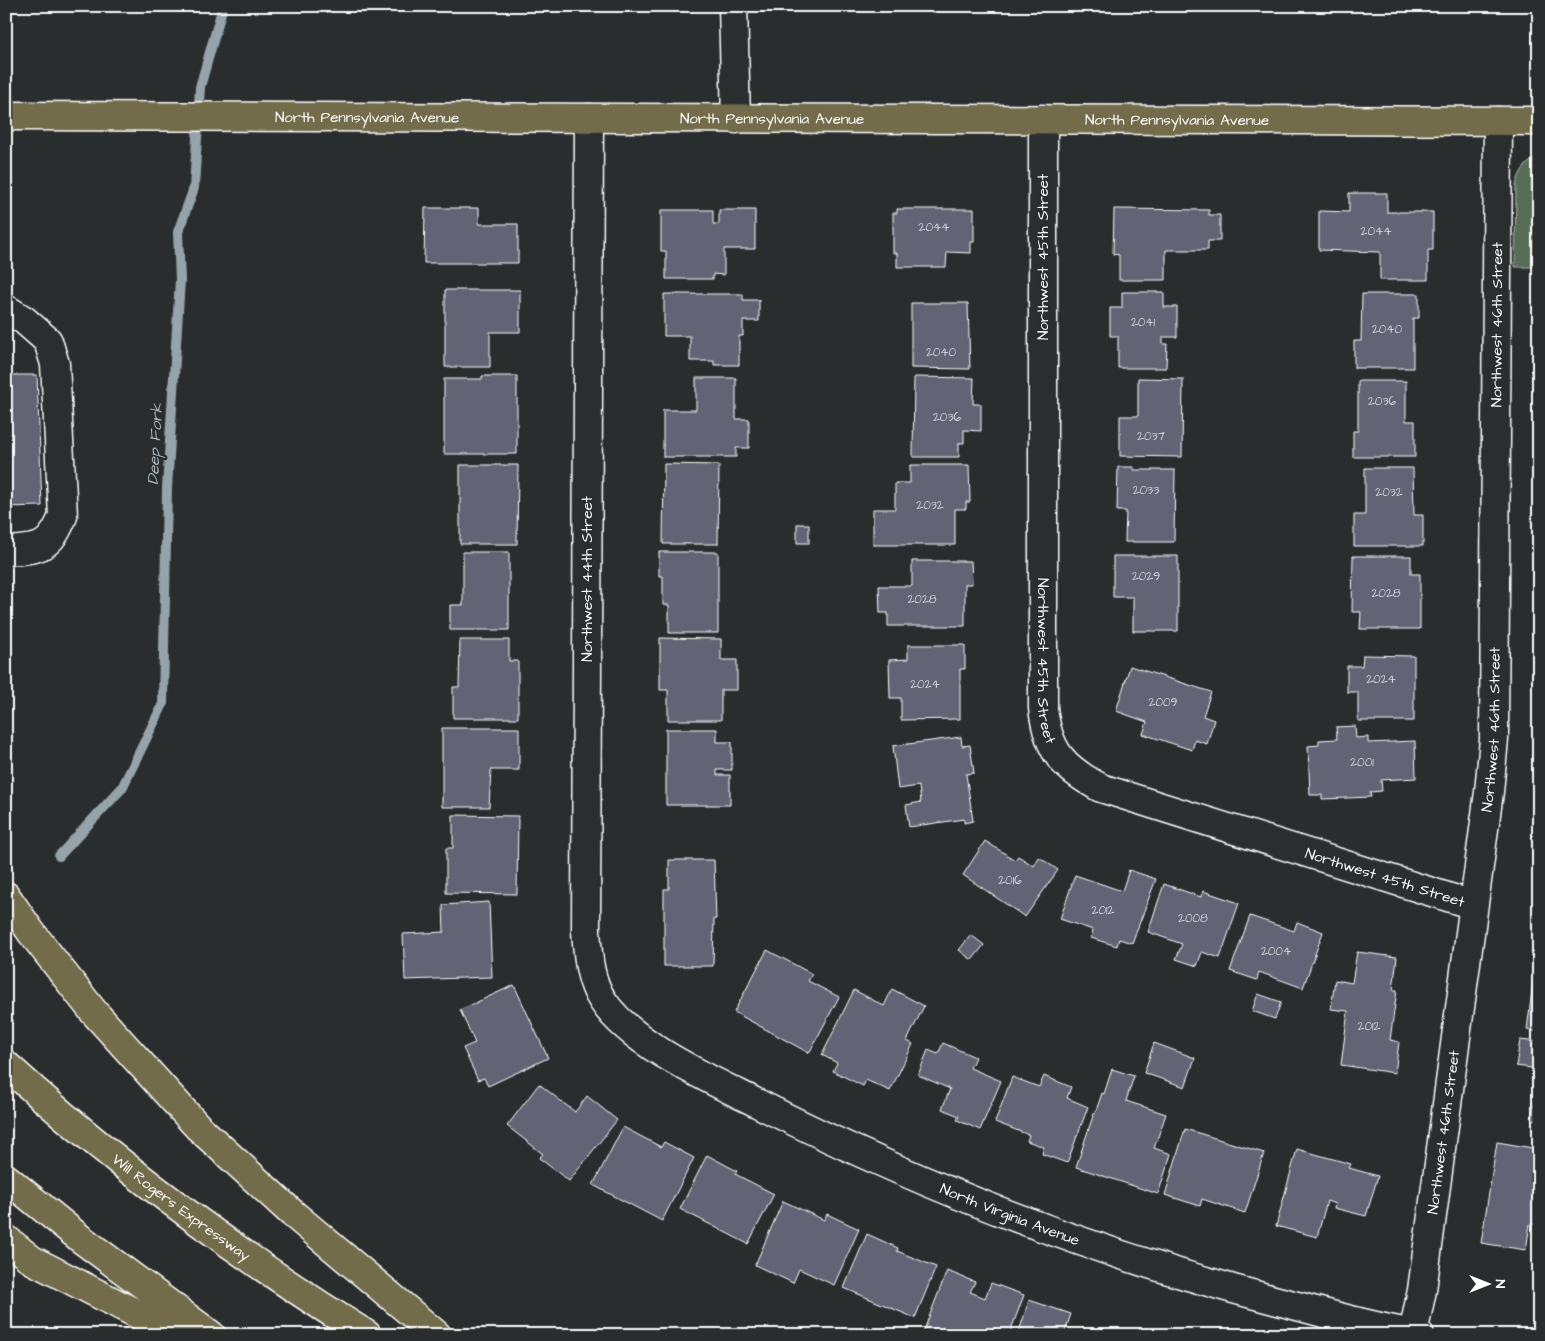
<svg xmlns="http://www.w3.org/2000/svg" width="1545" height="1341" viewBox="0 0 1545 1341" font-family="'Architects Daughter',sans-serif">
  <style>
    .green { fill: #586d58; stroke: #acb6ac }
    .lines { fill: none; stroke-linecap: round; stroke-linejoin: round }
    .stream { stroke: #95a3aa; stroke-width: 10 }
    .building { fill: #626375; stroke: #fff }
    .minor-casing { stroke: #fff; stroke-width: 31 }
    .major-casing { stroke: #fff; stroke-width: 31 }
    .highway-casing { stroke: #fff; stroke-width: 31 }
    .minor { stroke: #2a2d2e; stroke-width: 28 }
    .major { stroke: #726c4b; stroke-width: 28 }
    .highway { stroke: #726c4b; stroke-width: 28 }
    .labels { text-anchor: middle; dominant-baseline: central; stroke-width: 4.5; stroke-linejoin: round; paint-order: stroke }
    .number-label { font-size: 12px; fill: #d8d8dc }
    .street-label { font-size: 15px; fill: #fff; stroke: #2a2d2e }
    .water-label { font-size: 16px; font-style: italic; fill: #afbac0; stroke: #2a2d2e }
  </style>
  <rect width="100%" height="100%" fill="#2a2d2e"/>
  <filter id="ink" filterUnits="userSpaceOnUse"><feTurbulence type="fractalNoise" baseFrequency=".02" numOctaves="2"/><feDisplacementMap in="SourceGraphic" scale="10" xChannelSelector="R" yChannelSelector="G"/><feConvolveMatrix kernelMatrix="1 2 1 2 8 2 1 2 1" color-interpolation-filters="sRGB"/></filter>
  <g filter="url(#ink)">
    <!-- green -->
    <path class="green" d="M1539,156V267H1515L1516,185C1520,171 1526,162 1539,156Z"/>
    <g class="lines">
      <!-- stream -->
      <path class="stream" d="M59,856L122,788L163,704L167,488L180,280L178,232L194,188L200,87L223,6"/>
    </g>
    <!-- building -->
    <g class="building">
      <path d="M1349,193H1387V212H1433V250H1428V280H1380V252L1319,250V211L1349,212Z"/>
      <path d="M425,208H479V224H518V263H424Z"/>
      <path d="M897,209H974V242H971V253L947,252L946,267H897V253H893V213H897Z"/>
      <path d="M1114,209L1209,210V215H1220V241H1208V250H1166V280H1119V255L1113,254Z"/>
      <path d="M661,210H713V224H719V210H755V249H724V275L713,274V279H666V251H661Z"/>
      <path d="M445,290H520V332H490V367H445Z"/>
      <path d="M1122,292H1164V307H1177V337H1163V344H1167L1166,368H1118V336H1110V308H1122Z"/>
      <path d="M664,294H743V300H759V321H743V336H739V365H714V361H690V336H664Z"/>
      <path d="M1362,294H1419V318H1413V368H1354V341H1361Z"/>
      <path d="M911,303H968L970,369L911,368Z"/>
      <path d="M6,375H37L42,506L6,507Z"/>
      <path d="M482,376H517V454H444V379H482Z"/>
      <path d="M914,377L974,378L973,404H981V431L964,430V443H959V457H913Z"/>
      <path d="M696,378H736V419H749V448H736V457H663V410H696Z"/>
      <path d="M1138,378L1183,379L1182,457L1120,456V416H1138Z"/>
      <path d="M1358,381H1406V421H1415V457H1353V431H1358Z"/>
      <path d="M664,464L719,465L718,544H663Z"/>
      <path d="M460,465H518L517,544H460Z"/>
      <path d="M910,465H969L970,502H966V509H955V545H873V509H895V483H910Z"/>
      <path d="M1118,467H1134V470H1175L1174,542H1125L1126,511H1117Z"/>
      <path d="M1365,468H1413L1414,515H1423V546H1354V515H1365Z"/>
      <rect x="797" y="524" width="12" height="19"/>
      <path d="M463,552H509V630H450V605H463Z"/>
      <path d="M659,552H718V633H669V605H663V576H659Z"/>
      <path d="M1113,556H1178V631H1133V597H1113Z"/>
      <path d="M1353,556H1411V574H1420V629H1360L1361,612H1352Z"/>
      <path d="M912,561H971L972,584H965V626H888V613H880L879,586H912Z"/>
      <path d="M660,638L721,639V660H737V690H721V720H668V690H660Z"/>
      <path d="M460,640H509V661H518V718H453V687H459Z"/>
      <path d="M908,645H965V669H960V719L901,720V698H890L889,660L908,659Z"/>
      <path d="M1363,655L1414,656V721H1358V692H1347V666H1362Z"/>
      <path d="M1130,666L1211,692L1203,716L1214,720L1207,744L1195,740L1192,750L1143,734L1147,722L1116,711Z"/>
      <path d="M1355,726L1356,738L1368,737V743L1415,741L1416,778L1381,780L1382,791L1370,792L1371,797L1322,799V795H1310L1308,746L1319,745V740L1337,739L1336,727Z"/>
      <path d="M442,728H519V770H491L489,807H442Z"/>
      <path d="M666,729H717V742H732V770H717V775H730V805H666Z"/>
      <path d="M961,737L962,746L970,745L974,773L966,774L973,821L964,823V819L909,827L906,805L921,802L919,786L898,789L893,746Z"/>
      <path d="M453,815L518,816L517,894L446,893V848H453Z"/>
      <path d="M985,841L1015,860L1018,856L1034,866L1039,857L1058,870L1025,917L963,875Z"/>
      <path d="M669,860H714L716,919H714L713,966H664V889H669Z"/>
      <path d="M1129,870L1156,879L1132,943L1119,939L1117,946L1091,938L1093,930L1060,919L1075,875L1122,891Z"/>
      <path d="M1164,884L1201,897L1203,891L1239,903L1220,958L1202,952L1197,966L1176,959L1182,944L1148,932Z"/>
      <path d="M489,902L492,977L405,980L403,934L444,932L443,905Z"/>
      <path d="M1250,916L1294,931L1297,922L1323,932L1303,988L1259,972L1257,980L1230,971Z"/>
      <path d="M971,935L984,945L972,960L959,950Z"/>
      <path d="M767,950L812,974L808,981L839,997L809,1053L734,1012Z"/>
      <path d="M1357,952L1397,957L1393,990H1397L1390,1040L1399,1042L1395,1073L1341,1065L1348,1011L1331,1009L1335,980L1352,983Z"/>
      <path d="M1533,982L1539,983V1032L1527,1030Z"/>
      <path d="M514,985L548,1058L488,1086L484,1078L478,1080L463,1048L475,1043L460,1010Z"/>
      <path d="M892,989L924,1006L907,1041L913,1044L890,1091L866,1080L863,1086L833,1071L837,1063L822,1055L854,990L884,1006Z"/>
      <path d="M1258,994L1281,1002L1275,1019L1252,1011Z"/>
      <path d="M1520,1040L1539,1042V1069L1516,1066Z"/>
      <path d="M943,1043L975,1057L970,1068L1001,1081L980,1130L957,1120L959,1116L942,1109L950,1089L918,1075L928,1050L938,1054Z"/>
      <path d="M1154,1043L1195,1058L1185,1087L1144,1073Z"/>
      <path d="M1112,1069L1134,1076L1126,1101L1166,1114L1154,1148L1171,1154L1158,1194L1076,1167L1094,1113L1095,1114L1102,1093L1104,1094Z"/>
      <path d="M1539,1070V1120L1532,1119Z"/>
      <path d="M1044,1076L1071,1087L1067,1098L1088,1107L1067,1163L1042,1154L1044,1147L1027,1141L1029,1135L995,1122L1012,1077L1039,1087Z"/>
      <path d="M539,1084L575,1112L587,1096L617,1120L569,1181L539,1158L543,1154L507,1126Z"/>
      <path d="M623,1127L661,1147L664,1142L694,1158L662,1221L593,1185Z"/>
      <path d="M1185,1129L1264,1153L1245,1213L1202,1199L1200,1206L1165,1195Z"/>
      <path d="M1497,1142L1539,1149L1537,1181H1539V1225L1530,1224L1526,1250L1481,1243Z"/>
      <path d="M1297,1149L1351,1164L1349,1168L1378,1176L1366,1216L1334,1208L1335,1204L1327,1201L1317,1237L1276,1226Z"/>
      <path d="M707,1155L737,1171L735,1174L774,1194L748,1244L680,1209Z"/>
      <path d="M783,1201L824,1220L827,1214L859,1229L834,1285L799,1269L793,1283L755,1265Z"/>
      <path d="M867,1234L898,1248L897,1251L936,1267L915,1318L844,1288Z"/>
      <path d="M947,1271L975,1282L970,1292L985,1298L991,1283L1024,1295L1009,1335H922Z"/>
      <path d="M1029,1300L1071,1314L1064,1335H1018Z"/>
    </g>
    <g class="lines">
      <defs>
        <g id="minor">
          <path d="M733,6L736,119"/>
          <path id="s1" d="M589,118L586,931C588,955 589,980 603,1001C631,1044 709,1079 755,1102C921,1186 1093,1253 1274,1300C1322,1312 1370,1327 1420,1335"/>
          <path id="s2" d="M1043,119V708C1048,751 1063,768 1101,788L1473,905"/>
          <path d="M6,309L24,320L48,341L55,364L63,516C50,549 39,549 6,551"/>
          <path id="s3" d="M1413,1334L1422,1290L1489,792L1494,739L1498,121"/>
        </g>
        <g id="major">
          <path id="s4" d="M6,116L1539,121"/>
        </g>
        <g id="highway">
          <path d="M6,896L31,932L93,1011L198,1127L292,1213L437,1335"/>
          <path id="s5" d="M6,1065C117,1166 240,1256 367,1335"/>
          <path d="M6,1178L81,1239L211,1335"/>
          <path d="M6,1239L32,1260L178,1335"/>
        </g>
      </defs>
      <!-- minor casing -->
      <use href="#minor" class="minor-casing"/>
      <!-- major casing -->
      <use href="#major" class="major-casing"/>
      <!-- highway casing -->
      <use href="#highway" class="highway-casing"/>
      <!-- minor -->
      <use href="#minor" class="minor"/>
      <!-- major -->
      <use href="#major" class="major"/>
      <!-- highway -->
      <use href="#highway" class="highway"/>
    </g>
  </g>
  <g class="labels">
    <!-- number labels -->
    <g class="number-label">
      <text x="934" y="227">2044</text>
      <text x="1376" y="231">2044</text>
      <text x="1143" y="322">2041</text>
      <text x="1387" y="329">2040</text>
      <text x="941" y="352">2040</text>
      <text x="1382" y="401">2036</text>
      <text x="947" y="417">2036</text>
      <text x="1151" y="436">2037</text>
      <text x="1146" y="490">2033</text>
      <text x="1389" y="492">2032</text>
      <text x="930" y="505">2032</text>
      <text x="1146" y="576">2029</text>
      <text x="1386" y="593">2028</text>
      <text x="922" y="599">2028</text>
      <text x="1381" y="679">2024</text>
      <text x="925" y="684">2024</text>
      <text x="1163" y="702">2009</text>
      <text x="1362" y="762">2001</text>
      <text x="1010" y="880">2016</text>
      <text x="1103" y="910">2012</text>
      <text x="1193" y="918">2008</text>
      <text x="1276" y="951">2004</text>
      <text x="1369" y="1026">2012</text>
    </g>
    <!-- street labels -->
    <g class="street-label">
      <text stroke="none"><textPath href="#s4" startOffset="361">North Pennsylvania Avenue</textPath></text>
      <text stroke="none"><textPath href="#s4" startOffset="766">North Pennsylvania Avenue</textPath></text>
      <text stroke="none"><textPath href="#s4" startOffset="1171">North Pennsylvania Avenue</textPath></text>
      <text transform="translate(1043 257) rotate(-90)">Northwest 45th Street</text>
      <text stroke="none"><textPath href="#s3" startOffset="1015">Northwest 46th Street</textPath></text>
      <text transform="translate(587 579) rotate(-90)">Northwest 44th Street</text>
      <text stroke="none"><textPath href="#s2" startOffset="542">Northwest 45th Street</textPath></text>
      <text stroke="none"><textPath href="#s3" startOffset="610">Northwest 46th Street</textPath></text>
      <text stroke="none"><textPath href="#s2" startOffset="991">Northwest 45th Street</textPath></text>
      <text stroke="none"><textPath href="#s3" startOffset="204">Northwest 46th Street</textPath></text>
      <text stroke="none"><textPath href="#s5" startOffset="226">Will Rogers Expressway</textPath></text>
      <text stroke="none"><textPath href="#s1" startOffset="1349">North Virginia Avenue</textPath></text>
    </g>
    <!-- water labels -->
    <g class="water-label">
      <text transform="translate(155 444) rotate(-87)">Deep Fork</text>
    </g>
  </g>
  <!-- margin -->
  <rect width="1545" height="1341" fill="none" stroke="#2a2d2e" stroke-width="25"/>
  <rect x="12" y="12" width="1520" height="1316" fill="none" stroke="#fff" stroke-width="2" filter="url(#ink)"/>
  <!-- north arrow -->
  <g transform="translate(1488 1284) rotate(90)" stroke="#2a2d2e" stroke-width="4" paint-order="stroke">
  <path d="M0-4L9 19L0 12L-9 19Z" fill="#ffffff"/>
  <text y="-8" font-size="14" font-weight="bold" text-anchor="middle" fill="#ffffff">N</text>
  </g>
</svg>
